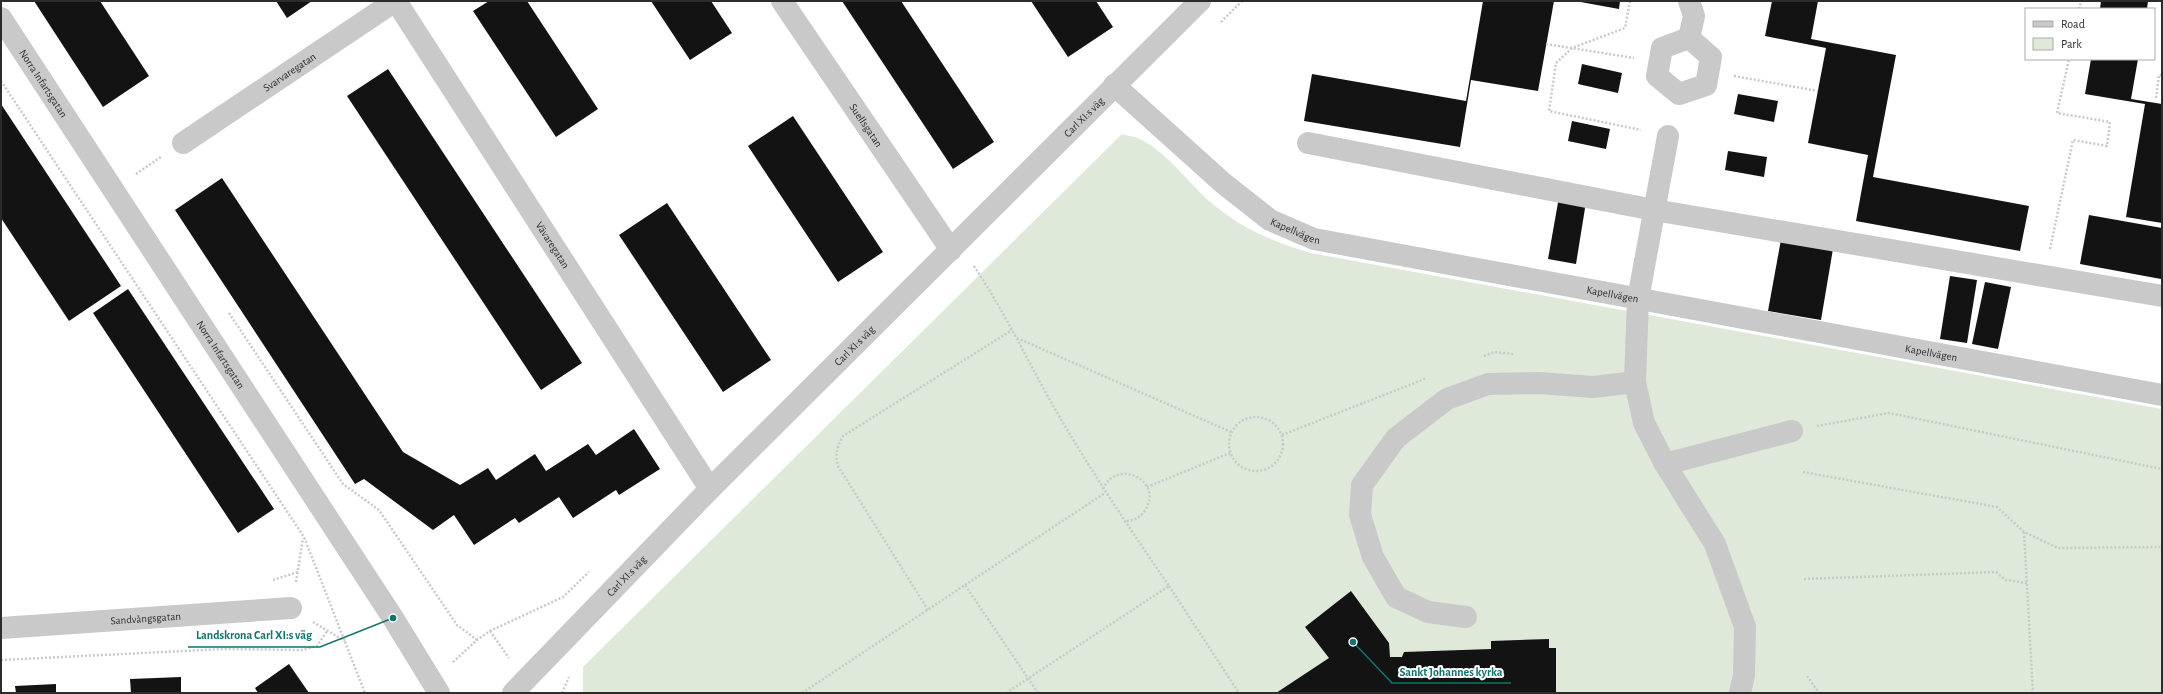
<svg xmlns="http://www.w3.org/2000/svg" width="2163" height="694" viewBox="0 0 2163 694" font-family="'Alegreya Sans',sans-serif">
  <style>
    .green { fill: #dee9da }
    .building { fill: #131313 }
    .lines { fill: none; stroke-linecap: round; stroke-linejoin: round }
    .path { stroke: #c9c9c9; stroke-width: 2.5; stroke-dasharray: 2 2; stroke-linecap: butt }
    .minor { stroke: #c9c9c9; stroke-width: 22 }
    .labels { text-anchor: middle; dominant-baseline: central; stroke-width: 4; stroke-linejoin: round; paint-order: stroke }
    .street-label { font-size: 11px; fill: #2c2c2c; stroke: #fff }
    .leader { fill: none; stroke: #0f766e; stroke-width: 1.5 }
    .callout-dot { fill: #0f766e; stroke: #fff; stroke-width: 1.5 }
    .callout-label { font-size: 12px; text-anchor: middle; font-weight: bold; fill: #0f766e; stroke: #fff; stroke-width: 4; stroke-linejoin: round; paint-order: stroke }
  </style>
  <rect width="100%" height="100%" fill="#fff"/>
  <!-- green -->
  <path class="green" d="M1122,134C1127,136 1134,136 1140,139C1170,154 1190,186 1215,206C1245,230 1276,243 1311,253L2162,409V693H583V667Z"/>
  <!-- building -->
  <g class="building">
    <path d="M34,1H100L149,76L103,107Z"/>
    <path d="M276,1H312L287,18Z"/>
    <path d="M489,1H527L598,109L556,137L473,11Z"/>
    <path d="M651,1H711L732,33L690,60Z"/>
    <path d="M842,1H901L994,142L953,169Z"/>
    <path d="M1031,1H1096L1113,27L1068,57Z"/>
    <path d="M1483,1H1554L1538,91L1471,80L1460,147L1304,121L1312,74L1466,101Z"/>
    <path d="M1575,1H1620L1619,9Z"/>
    <path d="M1772,1H1818L1811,39L1896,55L1873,177L2029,206L2020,251L1856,221L1868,155L1808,143L1826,48L1765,36Z"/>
    <path d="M2101,1H2148L2147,9H2100Z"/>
    <path d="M2091,59H2138L2131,99L2162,104V223L2126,217L2145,104L2085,94Z"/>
    <path d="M1582,64L1622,73L1618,93L1578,84Z"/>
    <path d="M388,69L582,363L541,390L347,96Z"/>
    <path d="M1738,94L1778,101L1774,122L1734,114Z"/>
    <path d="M1,104L121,286L69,321L1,218Z"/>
    <path d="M793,116L883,252L838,282L748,146Z"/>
    <path d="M1572,121L1610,129L1606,149L1568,141Z"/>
    <path d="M1728,151L1767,157L1764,177L1725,170Z"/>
    <path d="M222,178L403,452L460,485L488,468L496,480L535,454L546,471L588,444L596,455L634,429L660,469L619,495L616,490L573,518L559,497L519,523L515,518L474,545L454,515L433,530L364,479L355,484L175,210Z"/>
    <path d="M1559,197L1586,202L1576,264L1548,259Z"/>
    <path d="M667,203L771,360L723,392L619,235Z"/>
    <path d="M2089,215L2162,228L2161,279L2080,264Z"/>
    <path d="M1782,234L1834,243L1821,320L1768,311Z"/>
    <path d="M1950,276L1977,280L1967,343L1940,339Z"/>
    <path d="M1985,282L2011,287L1998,349L1972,344Z"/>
    <path d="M128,289L274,509L238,533L93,313Z"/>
    <path d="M1351,591L1389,643L1390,657H1402L1404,652L1491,649V641L1549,639V648H1556V693H1276L1329,658L1305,627Z"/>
    <path d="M289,664L309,693H258L255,688Z"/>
    <path d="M181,677V693H131L130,679Z"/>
    <path d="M56,684V693H16L15,686Z"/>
  </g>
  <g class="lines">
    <!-- path -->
    <g class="path">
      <path d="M1630,1L1625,28L1572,48L1556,63L1549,111L1641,130"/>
      <path d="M2079,9L2081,1"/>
      <path d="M1221,22L1242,1"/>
      <path d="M1546,44L1634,58"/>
      <path d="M1734,76L1818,91"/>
      <path d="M1,81L304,537L365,693"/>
      <path d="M2156,98L2159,75H2162"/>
      <path d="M136,174L161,157"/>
      <path d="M2050,249L2073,140L2107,146L2110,122L2057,113L2069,59"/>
      <path d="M974,266C1001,307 1023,351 1047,395C1084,461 1126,523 1169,586L1006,693"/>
      <path d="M229,313L343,484L379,510L457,625L477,640"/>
      <path d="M1017,338L1231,432"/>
      <path d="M1484,356L1494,352L1514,354"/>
      <circle cx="1256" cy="444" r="27"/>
      <path d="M1817,426L1889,413L2162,469"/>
      <path d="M1282,435L1427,378"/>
      <path d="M1803,472L1997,507L2024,532L2058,548L2162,547"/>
      <path d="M1147,487L1230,453"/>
      <path d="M1103,489C1118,456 1166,483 1144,512C1139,518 1133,521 1125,521"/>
      <path d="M2024,532L2033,693"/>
      <path d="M1804,579L1996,572L2006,580L2027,583"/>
      <path d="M273,580L298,572"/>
      <path d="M296,582L303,538"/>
      <path d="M965,585L1105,493"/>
      <path d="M1169,586L1239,693"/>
      <path d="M928,610L838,466C835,454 837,447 843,436L1012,330"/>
      <path d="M313,622L345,641"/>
      <path d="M490,631L509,658"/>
      <path d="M1,660L224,649L302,650L317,646L327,631"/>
      <path d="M453,662L477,640L490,631L563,597L589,572"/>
      <path d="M1807,676L1819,693"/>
      <path d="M562,693L569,677"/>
      <path d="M802,693L965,585L1038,693"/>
    </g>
    <!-- minor -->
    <g class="minor">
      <path id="s1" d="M396,1L710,489"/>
      <path id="s2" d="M782,1L951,250"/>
      <path id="s3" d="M1,18L393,618L439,693"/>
      <path d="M1689,38L1711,57L1706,85L1679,94L1657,76L1662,48Z"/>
      <path d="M1689,38L1694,16L1689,1"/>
      <path id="s4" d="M1114,85L1223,183L1270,220L1314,239L2162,395"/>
      <path d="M1668,136L1638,299L1635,382L1644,423L1665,464L1715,544L1745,627L1744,675L1740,693"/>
      <path id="s5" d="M183,143L395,1"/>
      <path d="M1308,143L1654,210L2162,296"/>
      <path d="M1665,464L1792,431"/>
      <path d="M1466,617L1428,612L1396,597L1373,557L1360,515L1362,485L1396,438L1447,399L1488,384L1539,383L1593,387L1635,382"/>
      <path id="s6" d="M1,628L291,608"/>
      <path id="s7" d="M513,693L710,489L1200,1"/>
    </g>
  </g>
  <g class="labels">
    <!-- street labels -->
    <g class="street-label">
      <text stroke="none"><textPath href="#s5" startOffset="128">Svarvaregatan</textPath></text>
      <text stroke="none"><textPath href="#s3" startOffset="78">Norra Infartsgatan</textPath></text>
      <text stroke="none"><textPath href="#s7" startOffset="811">Carl XI:s väg</textPath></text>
      <text stroke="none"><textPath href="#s2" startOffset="150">Suellsgatan</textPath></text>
      <text stroke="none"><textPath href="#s4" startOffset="234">Kapellvägen</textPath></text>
      <text stroke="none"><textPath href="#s1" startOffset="290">Vävaregatan</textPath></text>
      <text stroke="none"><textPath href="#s4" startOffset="558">Kapellvägen</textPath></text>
      <text stroke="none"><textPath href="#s7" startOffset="487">Carl XI:s väg</textPath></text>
      <text stroke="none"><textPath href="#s4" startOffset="882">Kapellvägen</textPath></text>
      <text stroke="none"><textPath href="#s3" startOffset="402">Norra Infartsgatan</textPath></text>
      <text stroke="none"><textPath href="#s7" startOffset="163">Carl XI:s väg</textPath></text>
      <text stroke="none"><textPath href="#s6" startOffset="145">Sandvångsgatan</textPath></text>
    </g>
  </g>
  <!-- callouts -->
  <path class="leader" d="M393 618L320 647H188M1353 642L1392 683H1511"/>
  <g class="callout-dot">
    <circle cx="393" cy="618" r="4"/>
    <circle cx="1353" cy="642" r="4"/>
  </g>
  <g class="callout-label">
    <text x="254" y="639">Landskrona Carl XI:s väg</text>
    <text x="1451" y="676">Sankt Johannes kyrka</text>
  </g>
  <!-- border -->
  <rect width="2163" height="694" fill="none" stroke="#2c2c2c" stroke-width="4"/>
  <!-- legend -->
  <rect x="2025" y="8" width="130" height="52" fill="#ffffff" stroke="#ababab"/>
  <rect x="2033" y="21" width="20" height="6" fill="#c9c9c9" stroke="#ababab"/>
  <text x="2061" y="28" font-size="12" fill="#2c2c2c">Road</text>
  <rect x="2033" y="38" width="20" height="12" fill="#dee9da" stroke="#ababab"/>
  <text x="2061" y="48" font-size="12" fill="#2c2c2c">Park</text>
</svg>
